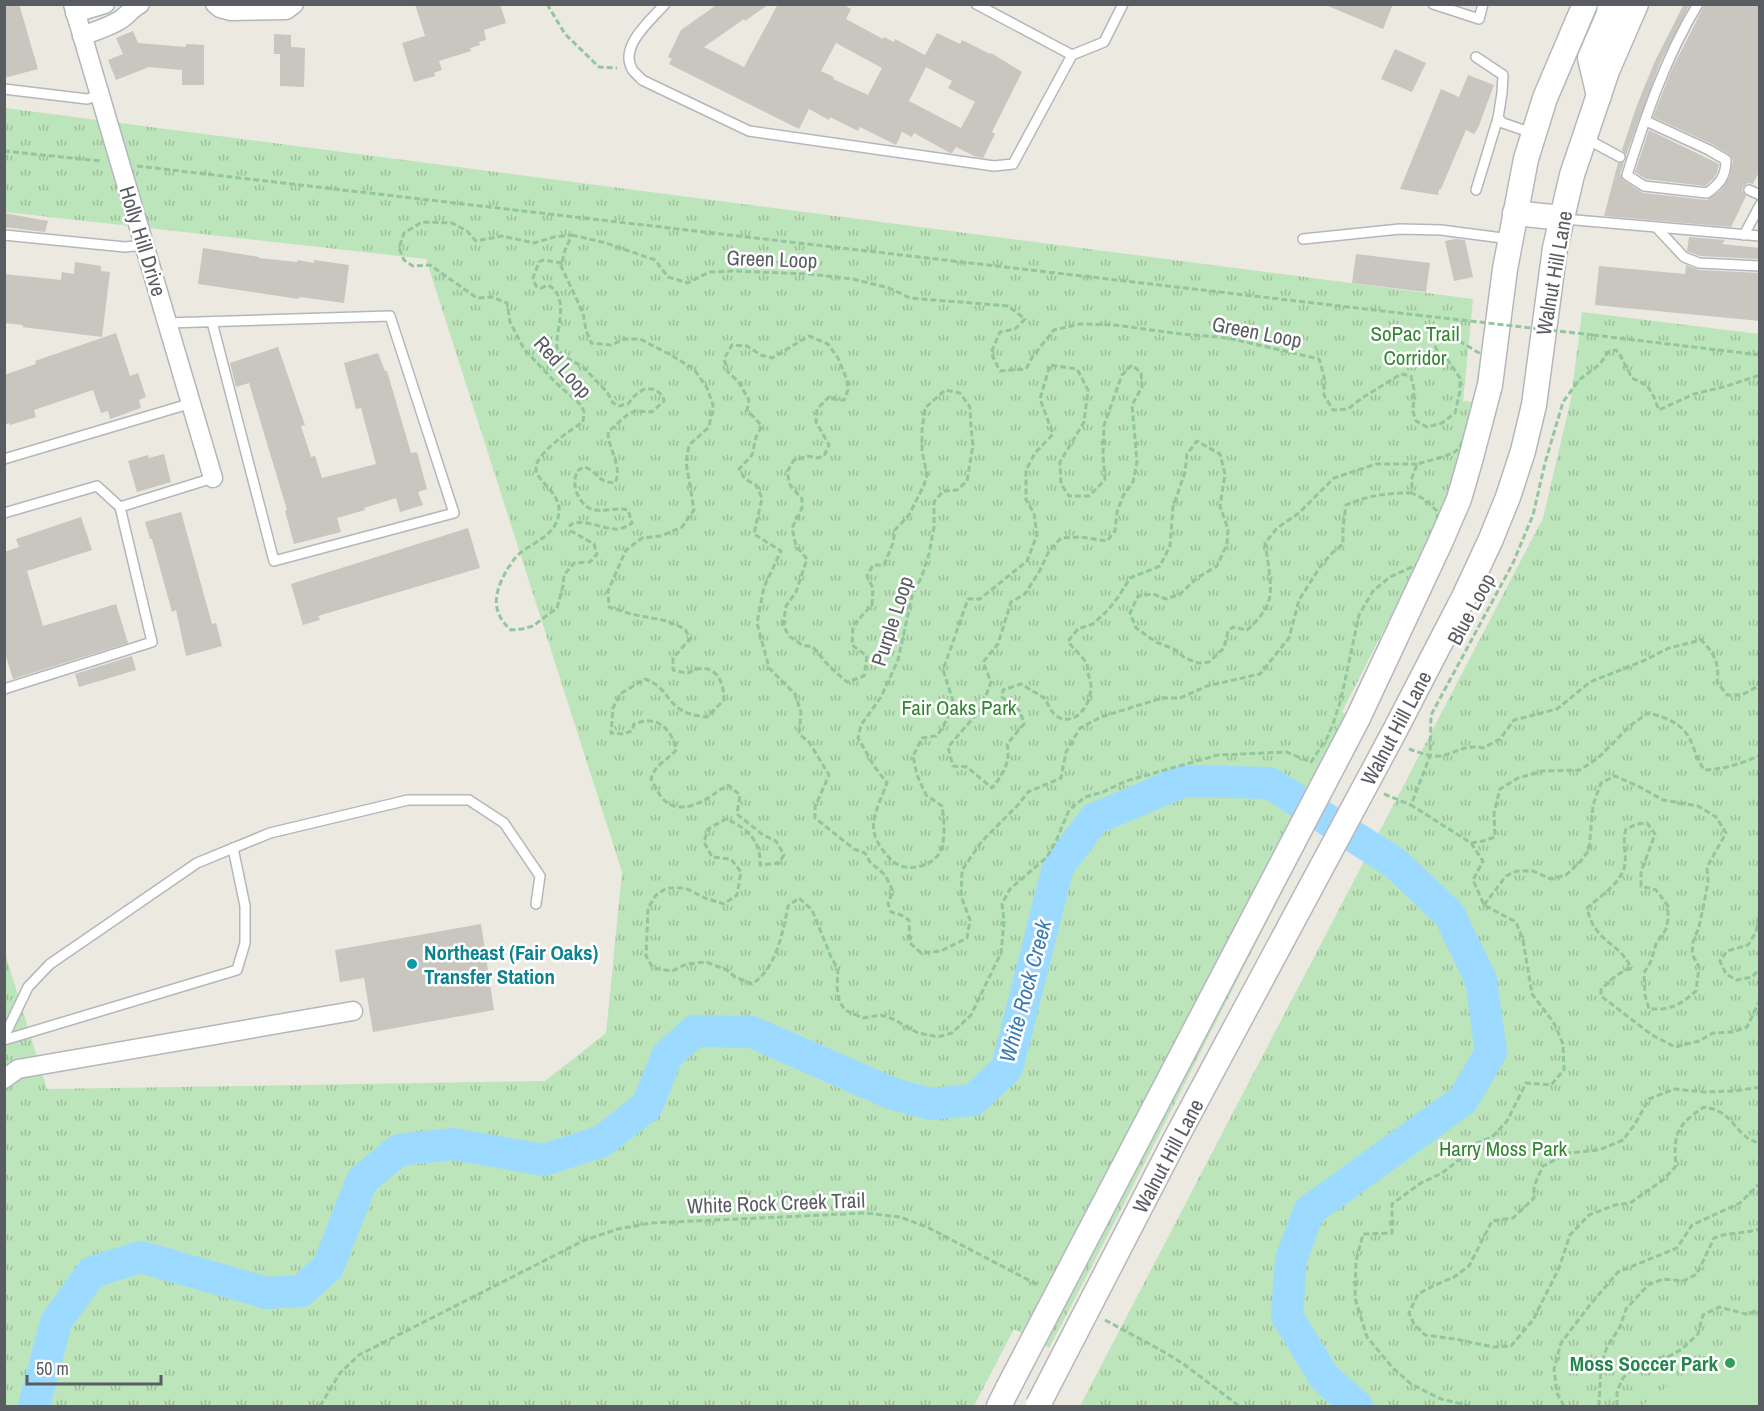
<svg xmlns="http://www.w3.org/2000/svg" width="1764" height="1411" viewBox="0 0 1764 1411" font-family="'Archivo Narrow',sans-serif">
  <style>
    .park { fill: url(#park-tufts) }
    .pitch { fill: #bde5bb }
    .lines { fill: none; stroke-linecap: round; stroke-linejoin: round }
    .river { stroke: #9ddaff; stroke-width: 32 }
    .building { fill: #c9c5bf; fill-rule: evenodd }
    .lane-casing { stroke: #b3b7bb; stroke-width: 12 }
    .street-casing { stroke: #b3b7bb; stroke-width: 21 }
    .secondary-casing { stroke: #b4b8bd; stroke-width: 27 }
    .path { stroke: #93c69f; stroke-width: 3; stroke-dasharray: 6 3; stroke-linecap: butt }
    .lane { stroke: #fff; stroke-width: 9 }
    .street { stroke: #fff; stroke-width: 18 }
    .secondary { stroke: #fff; stroke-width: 24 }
    .secondary-bridge-casing { stroke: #b4b8bd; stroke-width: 27; stroke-linecap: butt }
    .path-bridge { stroke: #93c69f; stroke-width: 3; stroke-dasharray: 6 3; stroke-linecap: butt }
    .secondary-bridge { stroke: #fff; stroke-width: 24 }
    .culture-dot { fill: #0f9aa8; stroke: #fff; stroke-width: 2 }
    .leisure-dot { fill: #2e9e5b; stroke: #fff; stroke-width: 2 }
    .labels { text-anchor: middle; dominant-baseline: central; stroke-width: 5; stroke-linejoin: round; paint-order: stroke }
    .street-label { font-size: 21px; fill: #595d61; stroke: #fff }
    .park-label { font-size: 21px; fill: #338632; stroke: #fff }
    .culture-label { font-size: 21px; font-weight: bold; fill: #0d838f; stroke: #fff; text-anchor: start }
    .leisure-label { font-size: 21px; font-weight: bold; fill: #27864d; stroke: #fff; text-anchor: end }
    .water-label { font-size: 22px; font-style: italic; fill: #397bb3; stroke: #fff }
  </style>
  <defs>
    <pattern id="park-tufts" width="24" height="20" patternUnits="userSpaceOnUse" patternTransform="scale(1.5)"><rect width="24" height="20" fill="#bde5bb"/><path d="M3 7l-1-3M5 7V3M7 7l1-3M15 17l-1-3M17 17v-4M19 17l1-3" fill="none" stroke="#9dbd9b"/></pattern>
  </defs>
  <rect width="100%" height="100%" fill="#ece9e0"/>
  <!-- park -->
  <g class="park">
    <path d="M5,108L1473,299L1463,401L1472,402L1458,476L1402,594L1342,712L1367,730C1258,934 1157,1143 1049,1348L1014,1329L974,1406H5L4,950L47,1089L545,1081L606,1033L622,872L426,259L5,212Z"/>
    <path d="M1582,312L1759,334V1319L1642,1406H1080L1543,518L1571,399Z"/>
  </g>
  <!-- pitch -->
  <path class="pitch" d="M1759,1319V1406H1642Z"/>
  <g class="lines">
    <!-- river -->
    <path class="river" d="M34,1406L56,1322L92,1272L141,1257L267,1293L301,1291L328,1267L362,1180L399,1150L453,1144L544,1160L602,1141L647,1106L667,1056L694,1031L752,1032L893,1094L931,1104L973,1100L1007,1068L1058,867L1094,819L1184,781L1270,783L1395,863L1449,914L1481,980L1491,1052L1463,1100L1309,1211L1291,1259L1287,1316L1324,1377L1357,1406"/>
  </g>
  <!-- building -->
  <g class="building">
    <path d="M4,4H19L38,69L4,78Z"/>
    <path d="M415,4H500L506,23L484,30L486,40L479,42L480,45L470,48L471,51L439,61L442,70L434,73L435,76L414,82L402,43L425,36Z"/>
    <path d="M718,4H769L745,21L744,19L704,47L744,67L778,4H842L851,9L846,19L883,39L884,37L894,42L895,39L925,55L937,33L960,44L962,40L990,54L991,53L1022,72L992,132L995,134L983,158L974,156L956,147L952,153H950L914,133L912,137L902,132L896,145L860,127L858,131L830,117L829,120L809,109L799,129L669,64L672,59L668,57L681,30ZM836,43L882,68L868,95L833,79L834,77L821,71ZM926,67L952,81L948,88L975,102L961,128L909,101Z"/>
    <path d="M1323,4H1393L1383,29Z"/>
    <path d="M1684,4H1690L1660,63L1626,155L1622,150L1637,105L1655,61Z"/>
    <path d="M1705,4H1760V170L1753,184L1748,183L1743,187L1742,191L1746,196L1731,227L1604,216L1618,163L1624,162L1620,174L1623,180L1643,193L1707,200L1720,191L1729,178L1733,160L1730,155L1712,144L1653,117L1672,69Z"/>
    <path d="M133,31L138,43L186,47V44L204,45V85H182V70L149,67L116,80L108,60L123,54L116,38Z"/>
    <path d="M274,34L291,35V47L305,48L304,87L280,86V54H274Z"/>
    <path d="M1395,49L1426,63L1412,92L1381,79Z"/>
    <path d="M1468,75L1494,85L1478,128L1474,134L1466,130L1441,189H1439L1438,195L1400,189L1441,89L1459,97Z"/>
    <path d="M1649,130L1719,164L1717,173L1713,179L1705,186L1646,179L1635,172Z"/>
    <path d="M4,213L48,221L45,232L4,227Z"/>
    <path d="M1689,237L1725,240L1722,244L1760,248V259L1700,256L1687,251Z"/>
    <path d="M1456,239L1465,240L1473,277L1454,281L1445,241Z"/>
    <path d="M203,248L259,257V258L297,262L298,260L314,263V260L349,265L344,303L299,297V299L198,284Z"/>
    <path d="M1356,254L1430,263L1426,292L1352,283Z"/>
    <path d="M75,262L101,266V271L110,272L102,337L22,327L23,325L4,323V274L61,280L62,272L74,274Z"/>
    <path d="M1686,265L1699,270L1760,273V321L1595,305L1599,266L1685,274Z"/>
    <path d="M116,333L130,376L138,373L146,397L139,400L141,408L110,419L108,411L101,413L93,390L34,410L36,417L10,425L9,423L4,425V375L36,364L35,361Z"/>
    <path d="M278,347L305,425L301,426L311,457L315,456L322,478L376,464L361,408L356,409L344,363L378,353L385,371H387L411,453L417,452L427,489L418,492L423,505L400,512L396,498L364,508L365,510L337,518L341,532L294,544L285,511L287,510L249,383L236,387L230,363Z"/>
    <path d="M164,454L171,482L137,492L128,461L148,455L149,458Z"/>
    <path d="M181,512L212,624L216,623L222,646L186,656L176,610L172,612L152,539H150L145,522Z"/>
    <path d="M81,517L92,550L27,571L43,626L116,604L128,643L13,679L4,650V552L19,547L16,539Z"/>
    <path d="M468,528L480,568L318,616L320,620L303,625L291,584Z"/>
    <path d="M132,656L136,670L79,687L75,674Z"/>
    <path d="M481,924L494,1010L373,1032L364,978L340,982L335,950Z"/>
  </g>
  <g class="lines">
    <defs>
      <g id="lane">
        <path d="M665,4C651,20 619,46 632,69C634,73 639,76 642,80L749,131L994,166L1013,164L1072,55L1104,42L1123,4"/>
        <path d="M976,4L1072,55"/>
        <path d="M1433,4L1479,19L1483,4"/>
        <path d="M1476,57L1503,75L1502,93L1498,118L1503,123L1532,133"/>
        <path d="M4,89L87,99L99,95"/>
        <path d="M1646,121L1709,150L1726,160C1726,176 1720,184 1707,193L1644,186L1627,175C1645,118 1666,56 1698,4"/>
        <path d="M1585,138L1620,157"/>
        <path d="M1476,190L1498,118"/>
        <path d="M1749,190L1760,195"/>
        <path d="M1564,219L1760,236"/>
        <path d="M1656,227L1684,257L1699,263L1760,266"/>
        <path d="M4,235L125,247L143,245"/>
        <path d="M1744,235L1760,205"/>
        <path d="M1303,239L1400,229L1441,230L1510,239"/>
        <path d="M167,323L390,316L454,513L274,561L212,322"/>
        <path d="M4,459L192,403"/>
        <path d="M120,507L213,478"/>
        <path d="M4,513L97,486L120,507L152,642L4,689"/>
        <path d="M4,1037L28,987L50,964L197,863L270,833L408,800H469L504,823L540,876L536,904"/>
        <path d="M4,1040L237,970L245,943V906L233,848"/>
      </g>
      <g id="street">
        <path d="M73,4L213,478"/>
        <path d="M215,4L220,8L231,11L286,10L294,4"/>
        <path d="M75,13L105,4"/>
        <path d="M82,36C95,31 109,27 120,20C128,15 132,8 140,4"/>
        <path d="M4,1079L18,1069L353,1011"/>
      </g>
      <g id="secondary">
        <path d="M1599,96L1590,58L1609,14L1610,4"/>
        <path d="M1515,213L1562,218"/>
        <path d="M1358,718L1440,543L1459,499L1470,461L1490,385L1505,269L1526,159L1545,98L1585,4"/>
        <path d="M1392,736L1464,597L1491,539L1508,497L1523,451L1534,405L1555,248L1572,175L1607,71L1636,4"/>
        <path d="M999,1406L1008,1388"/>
      </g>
    </defs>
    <!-- lane casing -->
    <use href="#lane" class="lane-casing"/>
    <!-- street casing -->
    <use href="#street" class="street-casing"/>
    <!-- secondary casing -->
    <use href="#secondary" class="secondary-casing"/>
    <!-- path -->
    <g class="path">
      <path d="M547,4L565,34L599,67L617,68"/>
      <path d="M4,151L101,161"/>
      <path d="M137,166L1417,315"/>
      <path d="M572,235L606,243L655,260L668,277L688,283L709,272L734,271L809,274L853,279L889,288L910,298L1008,306L1025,319L1015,329L1000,332L991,353L1000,371L1026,369L1033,356L1054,330L1080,324L1115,325L1181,334L1228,338L1319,359L1324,376V395L1333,410L1348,409L1362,398L1401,374L1411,376L1414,389L1413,412L1416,421L1427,427L1442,423L1455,413L1460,391V378L1448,360L1437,350L1428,332C1448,331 1466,346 1483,355C1480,376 1472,435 1457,450C1451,456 1427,461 1417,464L1412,478V493L1424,499L1437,511L1438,529L1423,562L1390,577L1373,591L1359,615L1341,699L1333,724L1327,738L1311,762L1286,752L1218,755L1126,781L1103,792L1085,797L1069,810L1056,841L1047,857L1010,889L1002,904L1004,921L1001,953L971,1015L952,1033L938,1037L918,1033L893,1019L881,1015L863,1018L845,1010L839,1001L837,987L838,969L831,957L812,910L799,898L788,906C783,932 776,969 752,984L735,977L727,970L706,962L687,964L672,971L653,968L646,956L648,908L656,895L667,888H685L705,898L724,904L737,895L741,872L731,859L712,857L704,842L708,829L726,819C747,828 761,840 760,865L779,863L784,855L776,841L763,835L737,814L740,795L728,785C720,789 715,794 708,798C703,802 696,804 690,806C667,811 660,797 651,779C655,764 667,761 677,749C669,727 658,715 634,724L632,731L623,734L611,733L613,708L620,694L645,679C667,687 666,702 683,711C690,715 699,716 707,717L724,700C724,683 717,665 697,669C693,670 691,672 688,673C683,673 678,671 673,670V658L690,639L685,629L667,621L631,614L609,607L608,591L626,550L642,538L661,536L682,527L694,510L686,462L689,445L709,427L713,405L707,388L694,369L669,354L640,339H625L611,345L591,343L586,330L583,313L561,266L565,250Z"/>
      <path d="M562,263L543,260L539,262L533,278L536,286L541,288L548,285C571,297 555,330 557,348L564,356L583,367L607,392L613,403L619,406L628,404C638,390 649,382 663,396L664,401L652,412L635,411L628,414L608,432C608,449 623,466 615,483C595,482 599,471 584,467L577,471C576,475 574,481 575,485C576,495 584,509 595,510C606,512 616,507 628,510L632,523C628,526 623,528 618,529C603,530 583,517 570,525L571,531L594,544L597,554L590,562L574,563L564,575L563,586L557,608L533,626L522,629L511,630C489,611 495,590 508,568C511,565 513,560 516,557C528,544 550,539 557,521C569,490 526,481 538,461C547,446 568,432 583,422L584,412L581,405L555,382L524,349L510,322L507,303L492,297L477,298L430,265L413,266L404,260L399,248L404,233L422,222L452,223L467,231L476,241L502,236L534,243L554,237L572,235"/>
      <path d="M1593,335L1760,355"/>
      <path d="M1412,493C1386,493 1370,495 1346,505L1343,527V544L1331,554L1320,567L1299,600L1289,638L1260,674L1207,686L1180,698H1162L1101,717L1080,728L1066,752L1061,778L1028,792L1018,805L982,841L962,870L961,896L970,920L967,938L941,951L921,953L910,943L909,920L901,915L891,912L888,903L893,891L885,875L870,862L865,853L854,849L815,818V807L829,775L809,742L799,734L801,712L795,694L769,668L757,623L764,587L781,551L754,534L762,498L756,485L745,479L739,469L752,455L756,437L762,426L747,410L749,400L738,381L728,372L724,359L732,345L747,346L761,355L772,358L809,336L828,344L838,358L847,380L848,390L844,400H837L830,396L817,409L816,422L829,445L824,456L817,458L808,456L794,460L787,472L790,485L802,499V508L792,528L796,546L807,559L796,592L786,606L783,625L789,636L802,645L813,647L829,666L847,682L864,676L867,656L852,645L853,625L872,605L873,588L867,576L873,565H884L893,543L895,530L909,515L924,485L927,475L922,450V430L925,408L945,390L960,393L970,407L971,428L973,445L967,481L957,490L943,491L934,502V527L929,554L922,576L912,596L898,660L881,697L861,725L858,738L874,766L887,783C882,797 871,817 874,832C876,843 886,856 895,863C908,872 932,867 940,852C946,839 944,820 942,806L926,795L917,775L913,756L922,738L936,736L942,729L954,704L943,670L968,599H980L1027,561L1037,535L1034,513L1026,500V470L1035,453L1053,434L1040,399L1050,365L1077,369L1088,390L1084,422L1060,462L1061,484L1069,496H1089L1105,480L1103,455L1104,425L1122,375L1132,365L1141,373L1142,387L1132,405L1137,462L1133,482L1123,496L1117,512L1115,531L1107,541L1081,537L1061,538L1049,551L1039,572L1025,594L1011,602L998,644L983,662L991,682L981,709L948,747L953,766L967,767L992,788C1003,775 1011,761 1007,744L1024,724L1020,711L1002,697L1003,690L1021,684L1046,699C1057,735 1090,718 1091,687C1091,682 1089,677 1088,673C1088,670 1088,666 1086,663C1082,655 1073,649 1068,641L1078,629L1093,624L1108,610L1119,596L1130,578L1160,566L1170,546L1173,507L1185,472L1187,454L1197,441L1220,454L1225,474L1220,506L1228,529L1227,544L1217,566L1197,578L1180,594L1166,599L1153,594L1138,596L1130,613L1136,628L1156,642L1174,649L1185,658L1198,663L1209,662L1224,648L1228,631L1233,627L1247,630C1256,622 1269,608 1270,595C1272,583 1267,556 1265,543L1277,528L1299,513L1334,478L1376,464H1417"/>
      <path d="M1409,749C1418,752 1429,757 1439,756C1456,754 1463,744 1483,748L1500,739L1514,720L1557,709L1590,682L1643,661L1669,648L1701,640C1714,652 1720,665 1717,682L1727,695H1742L1760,685"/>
      <path d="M1384,794L1411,805"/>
      <path d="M1471,843L1483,841L1495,837L1494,813L1500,789L1518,778L1543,771L1580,770L1598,758L1631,725L1648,713C1666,717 1685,724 1692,744C1696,754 1698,760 1704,770C1724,769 1742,764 1760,755"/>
      <path d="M1484,905L1506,876L1517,871H1533L1551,879L1566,875L1580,862L1589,850L1593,805L1601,783L1615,776L1640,787L1663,800L1698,806L1716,817L1726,833L1707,867L1708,882L1705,898L1699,927L1693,942L1692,954L1699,967L1696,991C1680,1005 1672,1010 1649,1009L1645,995L1644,973L1651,961L1656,944L1666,929L1668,919V906L1656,890L1641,886V872L1655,834L1647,823L1637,824L1626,829C1621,843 1629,858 1623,871C1617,886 1598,898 1587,908C1595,944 1619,941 1631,968C1618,973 1610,980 1601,990V996L1652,1035L1675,1047L1699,1041L1713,1033L1733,1032L1747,1027L1760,1000"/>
      <path d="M1760,908L1756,932L1748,945L1727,951L1720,961L1726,974L1737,980L1752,977L1760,969"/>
      <path d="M1760,1087L1735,1091L1704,1092L1674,1089L1649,1099L1635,1124L1623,1140L1599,1150L1568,1153L1543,1166L1534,1186V1198L1513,1218L1492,1221L1469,1266L1454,1277L1433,1286L1418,1294L1409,1313L1414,1324L1425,1335L1455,1339L1493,1347L1511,1346L1533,1320L1559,1268L1570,1235L1589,1215L1615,1205L1630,1203L1663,1180L1676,1166C1673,1134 1677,1125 1704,1107C1709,1108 1714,1109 1718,1111C1735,1119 1740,1140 1760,1143"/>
      <path d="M1105,1320L1166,1353L1185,1365L1239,1406"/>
      <path d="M320,1406L340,1373L359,1355L585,1240L618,1229L651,1223L866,1213L900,1217L927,1227L1038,1285"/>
      <path d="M1470,1406L1441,1399L1411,1384L1392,1367L1367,1337L1355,1298L1356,1261L1363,1234L1392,1233V1204L1421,1183L1442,1173L1463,1157L1472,1145L1492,1137L1507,1121L1526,1083L1551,1085L1564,1070L1563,1044L1554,1023L1532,994L1523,940L1516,922L1484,905L1473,880L1483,861L1471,843L1411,805L1430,756L1431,715L1513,563L1533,515L1545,463L1563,402L1579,380L1600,364L1608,352L1616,350L1620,355L1632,378L1647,385L1654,397L1659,410L1694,394L1727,386L1760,375"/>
      <path d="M1564,1406L1557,1393L1554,1369L1561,1343L1589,1306L1618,1272L1677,1248L1692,1225L1740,1203L1760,1183"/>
      <path d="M1599,1406L1601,1366L1607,1347L1620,1327L1626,1309L1648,1285L1663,1279L1683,1281L1697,1274L1714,1238C1729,1232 1744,1234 1760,1229"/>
      <path d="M1617,1406V1391L1623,1378L1638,1363L1670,1356L1682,1349L1698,1334L1703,1315L1719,1307L1746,1314L1760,1311"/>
    </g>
    <!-- lane -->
    <use href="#lane" class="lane"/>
    <!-- street -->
    <use href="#street" class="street"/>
    <!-- secondary -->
    <use href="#secondary" class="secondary"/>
    <defs>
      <g id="secondary-bridge">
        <path d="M1008,1388L1358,718"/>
        <path d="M1038,1405L1175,1140L1392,736"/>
      </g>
    </defs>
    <!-- secondary-bridge casing -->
    <use href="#secondary-bridge" class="secondary-bridge-casing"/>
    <!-- path-bridge -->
    <path class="path-bridge" d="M1417,315L1593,335"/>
    <!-- secondary-bridge -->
    <use href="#secondary-bridge" class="secondary-bridge"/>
  </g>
  <!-- markers -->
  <circle class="culture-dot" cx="412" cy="964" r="6"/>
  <circle class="leisure-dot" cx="1730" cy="1363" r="6"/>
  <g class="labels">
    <!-- street labels -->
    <g class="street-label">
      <text transform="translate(143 241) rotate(73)">Holly Hill Drive</text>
      <text transform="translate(772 259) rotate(2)">Green Loop</text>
      <text transform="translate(1554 273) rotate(-80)">Walnut Hill Lane</text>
      <text transform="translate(1257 332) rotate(11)">Green Loop</text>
      <text transform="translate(563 367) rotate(48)">Red Loop</text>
      <text transform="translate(1471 609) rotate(-62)">Blue Loop</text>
      <text transform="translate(892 621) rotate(-72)">Purple Loop</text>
      <text transform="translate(1396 728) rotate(-62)">Walnut Hill Lane</text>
      <text transform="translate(1168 1156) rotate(-62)">Walnut Hill Lane</text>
      <text transform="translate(776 1203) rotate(-2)">White Rock Creek Trail</text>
    </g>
    <!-- park labels -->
    <g class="park-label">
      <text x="1415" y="333">SoPac Trail<tspan x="1415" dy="24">Corridor</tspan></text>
      <text x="959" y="707">Fair Oaks Park</text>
      <text x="1503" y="1148">Harry Moss Park</text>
    </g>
    <!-- culture labels -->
    <g class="culture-label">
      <text x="424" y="952">Northeast (Fair Oaks)<tspan x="424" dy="24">Transfer Station</tspan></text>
    </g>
    <!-- leisure labels -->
    <g class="leisure-label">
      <text x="1718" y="1363">Moss Soccer Park</text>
    </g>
    <!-- water labels -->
    <g class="water-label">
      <text transform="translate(1025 991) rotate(-75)">White Rock Creek</text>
    </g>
  </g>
  <!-- border -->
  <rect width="1764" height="1411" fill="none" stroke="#595d61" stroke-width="12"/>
  <!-- scale -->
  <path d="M27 1375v9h134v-9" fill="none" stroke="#595d61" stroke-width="3"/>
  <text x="36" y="1375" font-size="18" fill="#595d61" stroke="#ffffff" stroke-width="4.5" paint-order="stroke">50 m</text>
</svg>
